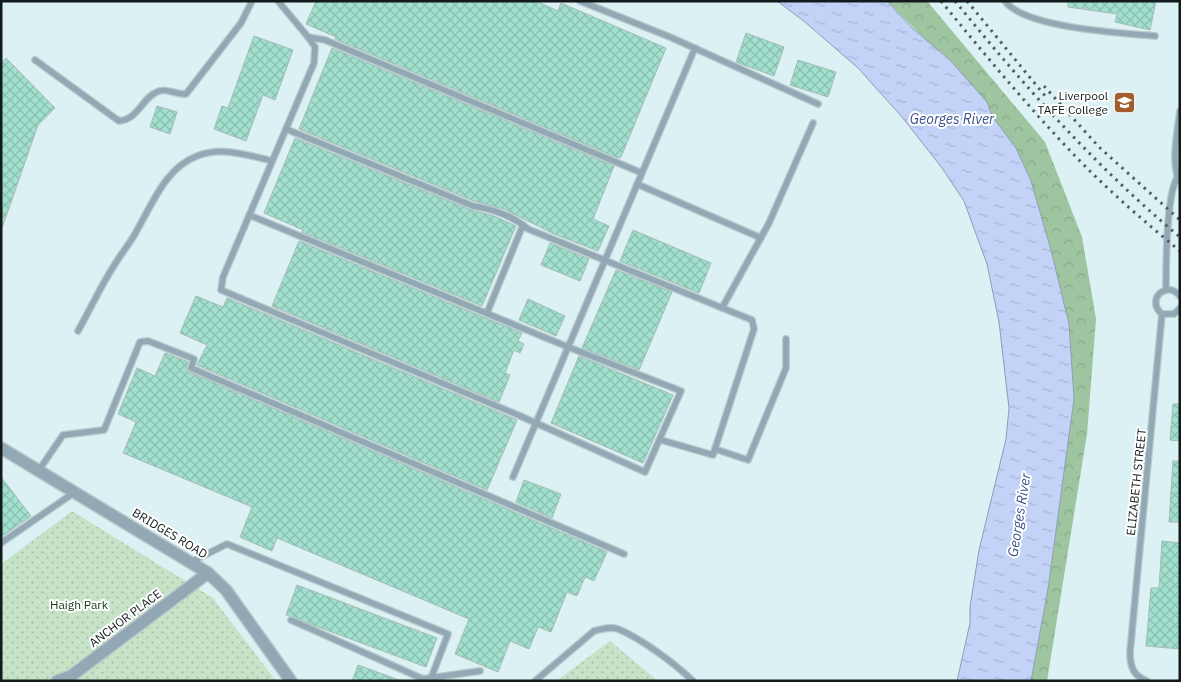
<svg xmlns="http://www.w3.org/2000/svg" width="1181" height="682" viewBox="0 0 1181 682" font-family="'IBM Plex Sans',sans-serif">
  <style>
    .green { fill: url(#green-dots) }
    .forest { fill: url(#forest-crowns) }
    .water { fill: url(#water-ripples); stroke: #8e9cb6 }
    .building { fill: url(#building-cross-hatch); stroke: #a7bbb5 }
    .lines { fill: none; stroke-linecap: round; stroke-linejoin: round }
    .lane-casing { stroke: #b7cacc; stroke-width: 8 }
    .street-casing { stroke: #b7cacc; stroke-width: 14 }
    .lane { stroke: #93a8b5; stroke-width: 5.5 }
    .street { stroke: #93a8b5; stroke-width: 11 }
    .rail { stroke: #536061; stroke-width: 3; stroke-dasharray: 2.5 5; stroke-linecap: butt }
    .labels { text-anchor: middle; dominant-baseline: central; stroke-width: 4; stroke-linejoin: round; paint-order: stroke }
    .poi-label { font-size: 12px; fill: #121a1b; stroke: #fff; text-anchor: end }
    .street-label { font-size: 12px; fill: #121a1b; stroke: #fff }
    .park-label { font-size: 12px; fill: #0e3813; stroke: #fff }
    .water-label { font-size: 14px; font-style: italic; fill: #3a5089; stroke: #fff }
  </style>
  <defs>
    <pattern id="green-dots" width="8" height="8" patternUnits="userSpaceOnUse" patternTransform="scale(1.25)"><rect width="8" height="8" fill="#c6e2c7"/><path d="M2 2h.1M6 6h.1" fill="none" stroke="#a9c1aa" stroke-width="1.8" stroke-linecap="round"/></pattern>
    <pattern id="forest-crowns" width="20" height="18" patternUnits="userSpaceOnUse" patternTransform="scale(1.25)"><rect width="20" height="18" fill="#9ec59f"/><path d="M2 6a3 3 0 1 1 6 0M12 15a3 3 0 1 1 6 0" fill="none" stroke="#87a988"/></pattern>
    <pattern id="water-ripples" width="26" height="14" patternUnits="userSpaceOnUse" patternTransform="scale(1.25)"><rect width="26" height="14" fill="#c3d3f8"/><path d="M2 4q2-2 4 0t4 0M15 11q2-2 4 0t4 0" fill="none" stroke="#a6b5d4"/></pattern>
    <pattern id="building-cross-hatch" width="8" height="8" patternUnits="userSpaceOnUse" patternTransform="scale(1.25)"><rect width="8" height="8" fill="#a1dfce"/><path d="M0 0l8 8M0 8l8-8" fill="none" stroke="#8abfb0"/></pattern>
  </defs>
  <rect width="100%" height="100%" fill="#dbf1f3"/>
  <!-- green -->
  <g class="green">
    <path d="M72,511L213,598L276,681H1V564Z"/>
    <path d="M610,641L658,681H556Z"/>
  </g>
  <!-- forest -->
  <path class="forest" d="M887,1H927L1045,142L1082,237L1096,319L1087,434L1047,681H1031L1048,589L1074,399L1069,324L1051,250L1031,181L1016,148L992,116L987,102Z"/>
  <!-- water -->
  <path class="water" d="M777,1H887L912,28L950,60L987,102L992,116L1016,148L1031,181L1051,250L1069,324L1074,399L1048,589L1031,681H957L970,623V607L979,550L1006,439L1009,408L999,322L987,264L964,201L942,168L902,117L858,68L805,22Z"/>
  <!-- building -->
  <g class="building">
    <path d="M316,1H536L558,11L561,3L666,48L621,157L618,158L335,39L336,37L306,24Z"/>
    <path d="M1068,1H1156L1150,30L1115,22L1117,14L1068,7Z"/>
    <path d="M746,33L784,47L774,76L736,62Z"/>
    <path d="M254,36L293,50L275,100L263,95L246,141L214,129L222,106L228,108Z"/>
    <path d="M332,48L614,166L593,219L609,226L598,251L554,234L504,209L474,201L299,129Z"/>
    <path d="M6,58L55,108L38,125L2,228L1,63Z"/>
    <path d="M798,60L836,72L828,97L790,85Z"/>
    <path d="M157,106L177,112L170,134L150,127Z"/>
    <path d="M295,138L471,210L494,216L516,226L482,306L302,232L303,230L264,213Z"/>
    <path d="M633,230L711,263L699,293L620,261Z"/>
    <path d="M299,241L522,333L518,341L524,344L520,353L514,350L505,373L510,375L499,402L272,306Z"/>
    <path d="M550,243L589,259L580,281L541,265Z"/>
    <path d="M616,270L672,292L639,370L582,348Z"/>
    <path d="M196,296L223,307L227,298L517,420L487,490L197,365L207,345L180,333Z"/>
    <path d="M528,299L565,316L556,336L519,320Z"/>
    <path d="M165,353L188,362L186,368L189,372L607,552L594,581L585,577L577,596L567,592L551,632L538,627L529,649L510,641L498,672L455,654L469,619L277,538L272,551L240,537L252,507L123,453L136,422L118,414L137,368L155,376Z"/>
    <path d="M579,356L673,395L643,463L551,423Z"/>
    <path d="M1173,404H1180V441L1170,440Z"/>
    <path d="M1173,461H1180V522H1169Z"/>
    <path d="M1,477L31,516L1,537Z"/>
    <path d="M524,480L561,494L552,518L516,502Z"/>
    <path d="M1162,541L1180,543V649L1146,646L1151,588H1159Z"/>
    <path d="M297,585L437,638L426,667L286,615Z"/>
    <path d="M358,665L399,680V681H352Z"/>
  </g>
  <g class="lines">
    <defs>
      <g id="lane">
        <path d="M580,1L670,37L818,104"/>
        <path d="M1005,1C1024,28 1122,33 1155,36"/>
        <path d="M308,37L325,40L642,173"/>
        <path d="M35,60L119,121C139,119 142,97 159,91C168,88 176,95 186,94L241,23L252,1"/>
        <path d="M1180,111C1178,127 1170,168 1180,181"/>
        <path d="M286,129L473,206C493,209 513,216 528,229L752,320L754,329L713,455L661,440"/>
        <path d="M637,184L761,238"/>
        <path d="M249,215L568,347L681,391L645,472L518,415L221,290L223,277L314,63L315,47L308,37L278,1"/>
        <path d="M1166,289C1166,265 1166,197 1177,178"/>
        <path d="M1180,296C1167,279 1145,300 1162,314H1174L1180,308"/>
        <path d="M722,308L769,223L813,123"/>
        <path d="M487,313L523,225"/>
        <path d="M78,331C91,308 102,283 117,261C123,251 131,242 136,232C152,205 165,168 197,156C222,146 247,155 272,161"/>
        <path d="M715,449L748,460L786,368V339"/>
        <path d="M39,470L63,435L104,430L140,342L148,341L194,359L191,368L624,554"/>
        <path d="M513,477L695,48"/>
        <path d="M1,543L75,492"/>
        <path d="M191,562L227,544L448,634L430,681"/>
        <path d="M291,620L423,679L480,671"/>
        <path d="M535,681L594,631C602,629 610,626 618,629C642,639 674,663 693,681"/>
        <path d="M1147,681C1133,676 1130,666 1130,652L1162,314"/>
      </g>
      <g id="street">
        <path d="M1,448L208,573L226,590L291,681"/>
        <path d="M57,681L71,676L208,573"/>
      </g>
    </defs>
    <!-- lane casing -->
    <use href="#lane" class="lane-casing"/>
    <!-- street casing -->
    <use href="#street" class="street-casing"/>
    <!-- lane -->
    <use href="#lane" class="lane"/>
    <!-- street -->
    <use href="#street" class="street"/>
    <!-- rail -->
    <g class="rail">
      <path d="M941,1C985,55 1030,109 1078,159C1110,192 1145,222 1180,251"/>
      <path d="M955,1C1024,86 1096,167 1180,237"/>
      <path d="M967,1L1046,97"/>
      <path d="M1044,86L1099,147L1180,220"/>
    </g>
  </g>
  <!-- icons -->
  <defs>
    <symbol id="university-square" viewBox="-11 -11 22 22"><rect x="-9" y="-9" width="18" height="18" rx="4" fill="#a15e2c" stroke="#fff"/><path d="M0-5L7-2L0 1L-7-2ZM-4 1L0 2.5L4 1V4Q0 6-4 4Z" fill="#fff"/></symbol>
  </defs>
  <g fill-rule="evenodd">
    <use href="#university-square" x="1112" y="90" width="25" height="25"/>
  </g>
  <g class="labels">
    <!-- poi labels -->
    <g class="poi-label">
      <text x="1108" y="95">Liverpool<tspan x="1108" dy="14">TAFE College</tspan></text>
    </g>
    <!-- street labels -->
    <g class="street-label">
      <text transform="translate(1136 482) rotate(-84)">ELIZABETH STREET</text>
      <text transform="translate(170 533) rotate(31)">BRIDGES ROAD</text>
      <text transform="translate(125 618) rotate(-37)">ANCHOR PLACE</text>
    </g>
    <!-- park labels -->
    <g class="park-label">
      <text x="79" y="604">Haigh Park</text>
    </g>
    <!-- water labels -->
    <g class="water-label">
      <text x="952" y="119">Georges River</text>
      <text transform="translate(1019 515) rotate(-81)">Georges River</text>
    </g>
  </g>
  <!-- border -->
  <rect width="1181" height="682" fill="none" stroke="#121a1b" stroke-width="5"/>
</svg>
